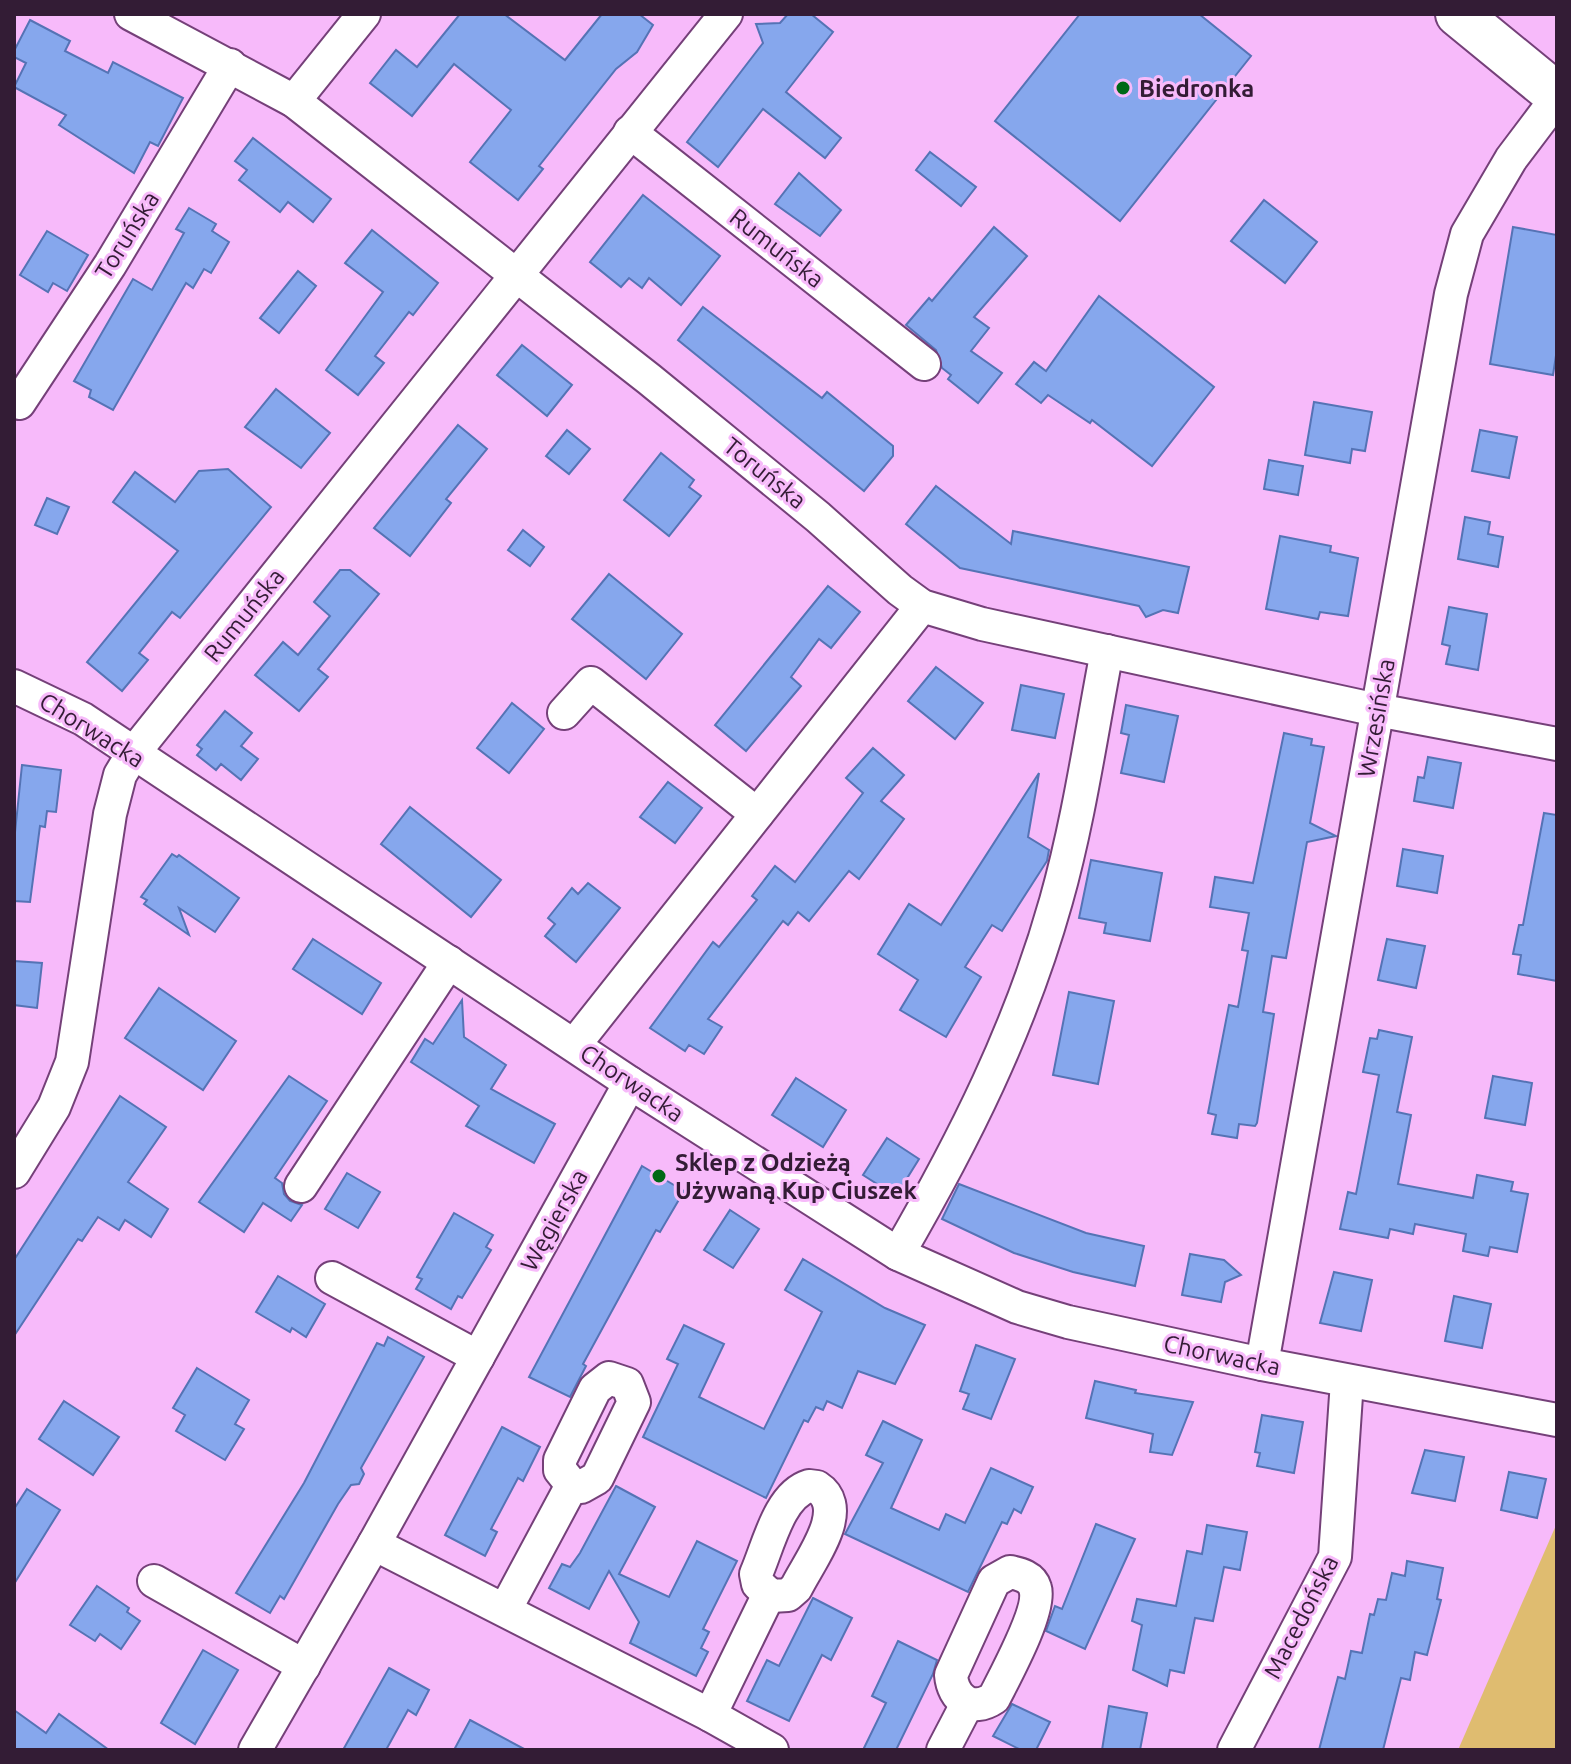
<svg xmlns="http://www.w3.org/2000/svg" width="1571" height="1764" viewBox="0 0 1571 1764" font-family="Ubuntu,sans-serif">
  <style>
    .green { fill: #dfbc70 }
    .building { fill: #86a7ed; stroke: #5573b5; stroke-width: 2 }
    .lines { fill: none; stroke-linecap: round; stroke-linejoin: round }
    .street-casing { stroke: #754079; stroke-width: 36 }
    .secondary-casing { stroke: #754079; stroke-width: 48 }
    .street { stroke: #fff; stroke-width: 32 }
    .secondary { stroke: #fff; stroke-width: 44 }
    .poi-dot { fill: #006916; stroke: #f7bafa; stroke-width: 3 }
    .labels { text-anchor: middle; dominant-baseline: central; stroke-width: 6; stroke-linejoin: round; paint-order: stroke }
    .poi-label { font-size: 24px; font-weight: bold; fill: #331c35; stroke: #f7bafa; text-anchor: start }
    .street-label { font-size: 24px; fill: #331c35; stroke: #f7bafa }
  </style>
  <rect width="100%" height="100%" fill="#f7bafa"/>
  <!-- green -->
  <path class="green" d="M1557,1523V1750H1458Z"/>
  <!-- building -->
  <g class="building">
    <path d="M460,14H504L565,60L602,14H639L653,25L637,52L616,69L539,166L543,169L518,200L470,162L511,110L454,64L412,116L370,83L396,50L417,67Z"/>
    <path d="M788,14H811L833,32L786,92L841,138L825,158L763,109L718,167L687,142L763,43L756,24L780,23Z"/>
    <path d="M1080,14H1199L1251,56L1120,221L995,121Z"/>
    <path d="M30,20L70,41L65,51L108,73L113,62L183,98L158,146L150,142L134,173L59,125L66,115L14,87L26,63L14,57V51Z"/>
    <path d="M253,138L331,199L313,222L288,202L280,212L239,180L247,170L235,161Z"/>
    <path d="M930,152L976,187L961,206L916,170Z"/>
    <path d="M799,173L841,210L820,236L775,204Z"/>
    <path d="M643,195L720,256L681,305L649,278L642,288L629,278L621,287L590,262Z"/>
    <path d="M1264,200L1317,242L1285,283L1231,241Z"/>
    <path d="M189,208L216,224L212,231L229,242L211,273L204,269L193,288L186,283L113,410L89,397L91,390L74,381L133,279L152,290L184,233L176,229Z"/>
    <path d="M994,227L1027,256L974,317L989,328L971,351L1002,373L978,403L948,379L951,375L942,368L936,350L906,325L929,298L932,301Z"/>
    <path d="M1513,227L1557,235V349L1553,375L1490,364Z"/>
    <path d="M372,230L438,283L413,315L409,312L375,356L384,363L358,395L326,370L383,292L345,263Z"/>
    <path d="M47,231L88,255L67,291L53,283L48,292L20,275Z"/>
    <path d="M298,271L316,286L279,333L260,318Z"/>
    <path d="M1099,296L1214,387L1152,466L1092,420L1090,423L1048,395L1041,403L1016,384L1034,362L1046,371Z"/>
    <path d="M703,307L822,398L827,392L893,446V456L864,491L678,340Z"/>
    <path d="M522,345L572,385L547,416L497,375Z"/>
    <path d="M276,389L330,433L301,468L245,427Z"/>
    <path d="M1314,402L1372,412L1365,451L1352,449L1350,463L1305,455Z"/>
    <path d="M458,425L487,449L446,499L451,503L410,556L374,528Z"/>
    <path d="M567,430L590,449L569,474L546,456Z"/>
    <path d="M1480,430L1517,437L1509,478L1472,471Z"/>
    <path d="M661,453L694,480L689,487L701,496L669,536L624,500Z"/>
    <path d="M1269,460L1303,466L1298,495L1264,489Z"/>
    <path d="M228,469L271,507L180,618L172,612L139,653L148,660L122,691L87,662L178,551L113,502L135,472L175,502L199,471Z"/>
    <path d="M936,486L1011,544L1013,531L1189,567L1178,613L1163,610L1146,617L1139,606L960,568L906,524Z"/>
    <path d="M47,498L69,507L57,534L35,525Z"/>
    <path d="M1465,517L1490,522L1488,534L1503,537L1498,567L1458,559Z"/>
    <path d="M523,530L544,547L530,566L508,550Z"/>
    <path d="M1280,536L1331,546L1330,552L1358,558L1348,616L1320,612L1318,619L1266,609Z"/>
    <path d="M340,570H350L379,594L318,669L328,677L299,711L255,675L283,642L298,655L330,616L314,602Z"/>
    <path d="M609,574L682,634L646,679L572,619Z"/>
    <path d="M828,586L860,612L831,648L819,639L791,677L801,686L746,751L715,725Z"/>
    <path d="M1449,607L1487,614L1478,670L1446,664L1450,646L1442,644Z"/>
    <path d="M936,667L983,703L955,739L908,701Z"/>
    <path d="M1021,685L1064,694L1055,738L1012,730Z"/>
    <path d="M512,703L544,729L509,773L477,748Z"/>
    <path d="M1126,705L1178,716L1164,782L1121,773L1129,735L1121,733Z"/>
    <path d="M225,711L252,733L241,746L258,759L241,780L221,764L216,770L197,755L202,749L197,745Z"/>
    <path d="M1284,733L1312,739L1311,745L1324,747L1310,823L1336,836L1307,842L1286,958L1272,956L1263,1012L1274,1014L1257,1123L1255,1126L1239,1124L1237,1138L1212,1134L1216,1115L1208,1113L1229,1005L1238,1007L1248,951L1242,950L1249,913L1210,907L1215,877L1253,883Z"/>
    <path d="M873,748L904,775L881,801L904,819L859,879L849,871L809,921L798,912L788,925L783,921L708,1019L722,1027L704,1054L689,1045L685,1051L650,1028L713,942L719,947L757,900L752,896L775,866L795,882L863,793L846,778Z"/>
    <path d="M1428,757L1461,763L1453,808L1414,801L1418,777L1424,778Z"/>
    <path d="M22,765L61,770L56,812L47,811L45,827L40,826L30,902L14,901V842Z"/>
    <path d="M1039,773L1028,837L1049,850L1047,861L1002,931L992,925L965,967L981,977L946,1037L900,1010L918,980L878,954L909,904L941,925Z"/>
    <path d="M668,782L702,808L675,843L640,817Z"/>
    <path d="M410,807L501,880L471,917L381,844Z"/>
    <path d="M1544,813L1557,815V981L1518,974L1521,955L1513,954L1519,925H1523Z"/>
    <path d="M1403,849L1443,856L1437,893L1397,886Z"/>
    <path d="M172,854L177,857L179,855L239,898L215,932L179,908L189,935L144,904L147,900L141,897Z"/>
    <path d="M1091,860L1162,873L1150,941L1104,933L1106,923L1079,918Z"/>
    <path d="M588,883L620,908L576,962L545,936L555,924L548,918L572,888L578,894Z"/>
    <path d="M313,939L381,983L362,1014L293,969Z"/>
    <path d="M1387,939L1425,946L1416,988L1378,980Z"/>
    <path d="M14,961L42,963L37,1008L14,1005Z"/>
    <path d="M159,988L236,1041L203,1090L125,1038Z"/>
    <path d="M1069,992L1114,1001L1098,1084L1053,1075Z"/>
    <path d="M462,1000L464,1037L506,1065L491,1089L555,1124L534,1163L466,1126L479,1106L411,1062L425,1039L433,1044Z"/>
    <path d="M1379,1030L1412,1037L1397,1112L1411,1115L1398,1184L1473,1198L1477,1175L1513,1182L1511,1191L1528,1194L1517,1252L1490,1247L1488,1256L1463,1251L1466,1234L1415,1224L1413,1234L1390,1229L1388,1238L1340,1229L1348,1192L1356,1194L1379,1075L1363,1072L1370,1038L1377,1039Z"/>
    <path d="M289,1076L327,1101L275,1178L282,1183L284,1194L290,1201L302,1205L291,1221L263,1203L244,1232L199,1202Z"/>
    <path d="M1493,1076L1532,1083L1525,1125L1485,1118Z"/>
    <path d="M796,1078L846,1110L823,1147L772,1115Z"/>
    <path d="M120,1096L166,1127L128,1182L168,1209L151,1237L125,1220L119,1230L98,1217L82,1241L78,1239L14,1336V1260Z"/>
    <path d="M887,1138L919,1159L896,1196L863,1175Z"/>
    <path d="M642,1166L684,1191L660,1232L656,1230L583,1364L586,1366L570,1397L529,1377Z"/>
    <path d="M347,1173L380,1192L358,1228L325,1209Z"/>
    <path d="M959,1184L1086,1233L1144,1246L1135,1286L1073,1272L1014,1253L942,1219Z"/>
    <path d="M730,1210L759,1229L733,1268L704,1250Z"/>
    <path d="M454,1213L493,1235L486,1247L491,1250L462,1298L458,1296L451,1309L416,1289L422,1279L417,1277Z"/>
    <path d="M1190,1254L1224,1260L1241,1275L1225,1282L1221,1302L1182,1295Z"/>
    <path d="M803,1259L885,1308L925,1325L895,1384L858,1371L842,1408L827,1401L823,1410L816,1407L808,1422L804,1420L766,1498L643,1437L678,1364L667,1359L684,1325L724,1344L699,1397L764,1429L822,1312L785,1290Z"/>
    <path d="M1334,1272L1372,1280L1361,1331L1320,1323Z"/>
    <path d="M278,1276L325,1304L306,1337L292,1328L290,1332L256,1312Z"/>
    <path d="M1454,1296L1491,1304L1482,1348L1445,1341Z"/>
    <path d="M388,1337L424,1357L361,1468L364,1474L359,1484L351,1485L338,1504L284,1599L280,1596L270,1613L236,1593L304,1483L377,1343L384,1346Z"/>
    <path d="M976,1345L1015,1359L991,1419L963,1409L969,1394L960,1391Z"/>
    <path d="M197,1368L249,1400L235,1424L244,1429L225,1460L176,1431L185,1415L173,1408Z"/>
    <path d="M1095,1381L1136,1390L1135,1393L1193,1402L1172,1455L1150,1452L1153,1434L1086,1418Z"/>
    <path d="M64,1401L119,1437L93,1475L39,1439Z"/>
    <path d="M1262,1415L1303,1422L1294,1473L1257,1466L1260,1453L1255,1452Z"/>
    <path d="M883,1421L922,1440L891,1508L939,1530L946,1514L965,1523L991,1468L1033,1487L1021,1513L1014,1509L1007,1524L1002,1522L968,1592L845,1534L883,1463L866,1455Z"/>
    <path d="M502,1427L540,1447L523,1481L518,1478L491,1529L497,1532L485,1556L445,1535Z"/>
    <path d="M1425,1450L1464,1457L1455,1501L1412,1493Z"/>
    <path d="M1509,1472L1546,1479L1537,1518L1501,1510Z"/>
    <path d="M616,1486L655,1507L619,1574L669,1597L697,1541L737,1561L703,1629L709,1632L701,1648L708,1652L696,1676L630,1643L639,1622L609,1571L589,1609L549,1588L562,1564L570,1567L580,1553Z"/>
    <path d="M27,1489L60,1510L14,1584V1509Z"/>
    <path d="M1096,1524L1135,1539L1085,1649L1046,1631L1055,1606L1062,1609Z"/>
    <path d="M1207,1525L1247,1532L1240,1570L1224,1567L1213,1621L1195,1618L1184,1673L1170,1670L1167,1686L1133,1670L1142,1625L1132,1621L1137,1599L1176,1606L1187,1551L1202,1554Z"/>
    <path d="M1407,1561L1443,1568L1437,1599L1441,1600L1427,1655L1415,1652L1410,1680L1401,1678L1383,1750H1319L1338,1677L1345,1679L1351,1651L1362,1653L1370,1614L1374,1615L1378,1599L1386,1600L1392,1573L1405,1576Z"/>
    <path d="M97,1586L129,1608L127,1612L140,1621L121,1649L100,1634L95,1641L70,1625Z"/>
    <path d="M813,1598L852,1618L831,1660L822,1655L789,1721L747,1701L767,1660L779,1666Z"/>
    <path d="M898,1641L937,1660L933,1674L896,1750H863L886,1703L872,1696Z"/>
    <path d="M203,1650L238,1670L195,1744L161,1723Z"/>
    <path d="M389,1668L429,1690L416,1715L408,1710L386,1750H343Z"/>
    <path d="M1012,1704L1050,1722L1036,1750H1021L993,1736Z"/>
    <path d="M1109,1706L1147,1713L1140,1750H1102Z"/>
    <path d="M14,1710L46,1733L59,1714L109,1750H14Z"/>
    <path d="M470,1720L526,1750H454Z"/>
  </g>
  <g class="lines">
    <defs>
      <g id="street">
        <path d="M131,14L294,101L649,379L818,517L900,590L922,606L982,624L1377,710L1557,744"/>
        <path d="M294,101L364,14"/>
        <path d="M630,132L924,364"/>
        <path d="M19,403L110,265L230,65"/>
        <path d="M14,686L83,719L630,1083L898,1254L1017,1307L1068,1322L1262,1364L1557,1420"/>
        <path d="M564,713L591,683L757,814"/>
        <path d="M575,1044L922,606"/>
        <path d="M14,1172L54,1107L72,1062L110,814L120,775L132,755L726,14"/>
        <path d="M301,1186L449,962"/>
        <path d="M898,1254C964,1140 1020,1029 1056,901C1079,820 1091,734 1107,651"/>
        <path d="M332,1278L478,1357"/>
        <path d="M1262,1364L1451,294L1467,234L1511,159L1557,98"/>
        <path d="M609,1378L627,1384L634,1402L597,1478L581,1487L572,1485L560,1470V1460L595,1389Z"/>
        <path d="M809,1486L817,1487C851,1509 809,1561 796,1588L788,1595L771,1596L758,1584L756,1574C768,1547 779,1495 809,1486Z"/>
        <path d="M374,1544L710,1715L772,1750"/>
        <path d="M1010,1572C1020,1574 1032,1577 1035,1588C1042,1609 1005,1676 994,1698C972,1713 953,1699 951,1675L994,1581Z"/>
        <path d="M154,1581L304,1666"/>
        <path d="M505,1610L572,1485"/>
        <path d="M710,1715L769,1594"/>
        <path d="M255,1750L374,1544L630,1083"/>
        <path d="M943,1750L967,1704"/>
        <path d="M1234,1750L1335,1557L1347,1381"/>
      </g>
      <path id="secondary" d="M1458,14L1557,95"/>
    </defs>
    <!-- street casing -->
    <use href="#street" class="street-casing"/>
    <!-- secondary casing -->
    <use href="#secondary" class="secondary-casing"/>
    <!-- street -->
    <use href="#street" class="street"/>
    <!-- secondary -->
    <use href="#secondary" class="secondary"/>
  </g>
  <!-- markers -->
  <g class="poi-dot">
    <circle cx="1123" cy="88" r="8"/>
    <circle cx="659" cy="1176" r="8"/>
  </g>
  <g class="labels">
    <!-- poi labels -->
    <g class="poi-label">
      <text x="1139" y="88">Biedronka</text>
      <text x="675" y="1162">Sklep z Odzieżą<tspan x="675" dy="28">Używaną Kup Ciuszek</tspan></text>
    </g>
    <!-- street labels -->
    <g class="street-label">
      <text transform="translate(127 235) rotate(-58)">Toruńska</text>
      <text transform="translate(777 248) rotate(38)">Rumuńska</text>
      <text transform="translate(765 473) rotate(39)">Toruńska</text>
      <text transform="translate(244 615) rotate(-51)">Rumuńska</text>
      <text transform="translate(1376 718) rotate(-80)">Wrzesińska</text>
      <text transform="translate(92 730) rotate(32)">Chorwacka</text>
      <text transform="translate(632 1083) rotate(34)">Chorwacka</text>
      <text transform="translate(554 1220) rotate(-61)">Węgierska</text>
      <text transform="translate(1222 1355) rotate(12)">Chorwacka</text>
      <text transform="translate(1301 1617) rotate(-63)">Macedońska</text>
    </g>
  </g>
  <!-- border -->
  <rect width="1571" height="1764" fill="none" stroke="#331c35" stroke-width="32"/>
</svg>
